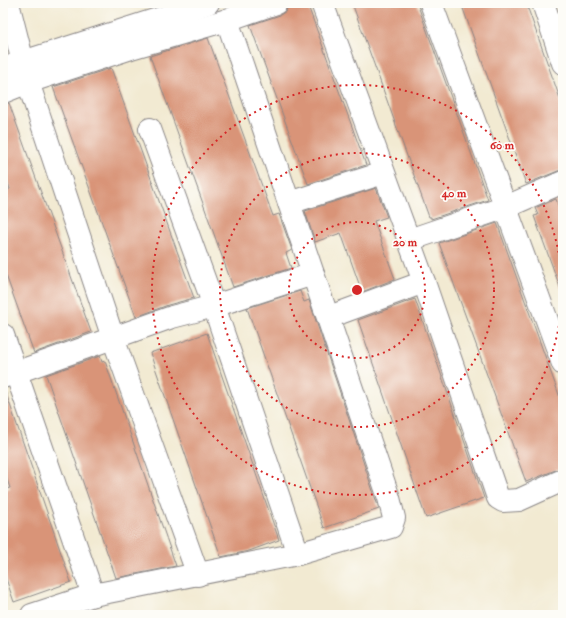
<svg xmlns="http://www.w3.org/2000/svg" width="566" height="618" viewBox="0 0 566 618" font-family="'IM FELL Double Pica',serif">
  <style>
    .building { fill: #d99478 }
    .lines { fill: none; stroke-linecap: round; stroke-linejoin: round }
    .minor-casing { stroke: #8a8686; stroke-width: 24 }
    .minor { stroke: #fff; stroke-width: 22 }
    .ring { fill: none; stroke: #d62828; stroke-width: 2; stroke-dasharray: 2 4 }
    .centre { fill: #d62828; stroke: #fdfcf7; stroke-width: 2 }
    .ring-label { font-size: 12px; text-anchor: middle; font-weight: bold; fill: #d62828; stroke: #fdfcf7; stroke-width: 3.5; stroke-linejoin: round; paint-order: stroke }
  </style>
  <rect width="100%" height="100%" fill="#fdfcf7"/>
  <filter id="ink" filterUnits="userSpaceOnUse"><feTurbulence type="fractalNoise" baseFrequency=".025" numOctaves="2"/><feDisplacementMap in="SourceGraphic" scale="8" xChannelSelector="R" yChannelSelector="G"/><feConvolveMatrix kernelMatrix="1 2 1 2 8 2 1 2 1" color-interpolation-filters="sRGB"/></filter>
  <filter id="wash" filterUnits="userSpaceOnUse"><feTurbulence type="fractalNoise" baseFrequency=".012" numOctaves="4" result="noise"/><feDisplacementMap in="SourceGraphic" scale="16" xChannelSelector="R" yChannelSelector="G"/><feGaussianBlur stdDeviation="0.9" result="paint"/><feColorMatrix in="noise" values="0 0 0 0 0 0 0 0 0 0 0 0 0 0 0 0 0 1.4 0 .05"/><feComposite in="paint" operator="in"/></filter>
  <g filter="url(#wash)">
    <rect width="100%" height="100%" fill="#f2ead2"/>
    <g id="blocks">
      <!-- building -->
      <g class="building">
        <path d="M288,3H307L366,165L308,184L250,25L280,15L286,11L288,6Z"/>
        <path d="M352,3H417L488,200L431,219V217H429Z"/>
        <path d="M461,3H526L563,107V170L558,171L526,184Z"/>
        <path d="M208,38L273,216L279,214L292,250L286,253L291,268L233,287L150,56Z"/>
        <path d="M111,68L194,298L168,305L136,317L53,87Z"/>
        <path d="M9,103L91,332L34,353L3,267V191L10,189L3,168V104Z"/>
        <path d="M376,188L387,217L374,221L395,279L362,292L341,233L315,242L305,211Z"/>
        <path d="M556,199L563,219V289L561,290L534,216L538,215L535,208Z"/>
        <path d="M497,223L563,406V468L558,469L526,482L439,243Z"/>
        <path d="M300,291L304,302L309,300L379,509L324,528L247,308Z"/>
        <path d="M415,299L484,498L426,518L358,320Z"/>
        <path d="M207,333L279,540L249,551L221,557L150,353Z"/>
        <path d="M100,356L102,362L105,361L176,566L116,578L46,375Z"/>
        <path d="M3,393H6L71,582L14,602L3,570V490L10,488L3,468Z"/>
      </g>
    </g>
  </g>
  <g filter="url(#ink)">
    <use href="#blocks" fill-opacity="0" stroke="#8a8686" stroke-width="1"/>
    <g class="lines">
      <defs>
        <g id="minor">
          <path d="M8,3L28,82L113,338L198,575"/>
          <path d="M322,3L424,282L498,498L503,501L519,500L563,480"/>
          <path d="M431,3L563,364"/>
          <path d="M543,3L563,63"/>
          <path d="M3,69L23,62L208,3"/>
          <path d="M3,92L28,82L131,48L227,20L276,3"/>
          <path d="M150,129L214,306L298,554"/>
          <path d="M289,203L383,173"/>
          <path d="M409,240L506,207L563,182"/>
          <path d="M329,317L424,282"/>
          <path d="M3,335L93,595"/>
          <path d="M3,377L172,317L214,306L313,274"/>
          <path d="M32,615L93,595L298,554L391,527L394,518L389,498L227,20"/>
        </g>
      </defs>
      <!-- minor casing -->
      <use href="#minor" class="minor-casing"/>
      <!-- minor -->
      <use href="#minor" class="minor"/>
    </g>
  </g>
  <!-- distance rings -->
  <g class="ring">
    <circle cx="357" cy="290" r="68"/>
    <circle cx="357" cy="290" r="137"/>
    <circle cx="357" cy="290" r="205"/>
  </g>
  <circle cx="357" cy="290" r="6" class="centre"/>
  <g class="ring-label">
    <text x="502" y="149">60 m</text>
    <text x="454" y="197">40 m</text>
    <text x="405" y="246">20 m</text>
  </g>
  <!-- margin -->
  <rect width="566" height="618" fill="none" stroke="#fdfcf7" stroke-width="16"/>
</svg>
